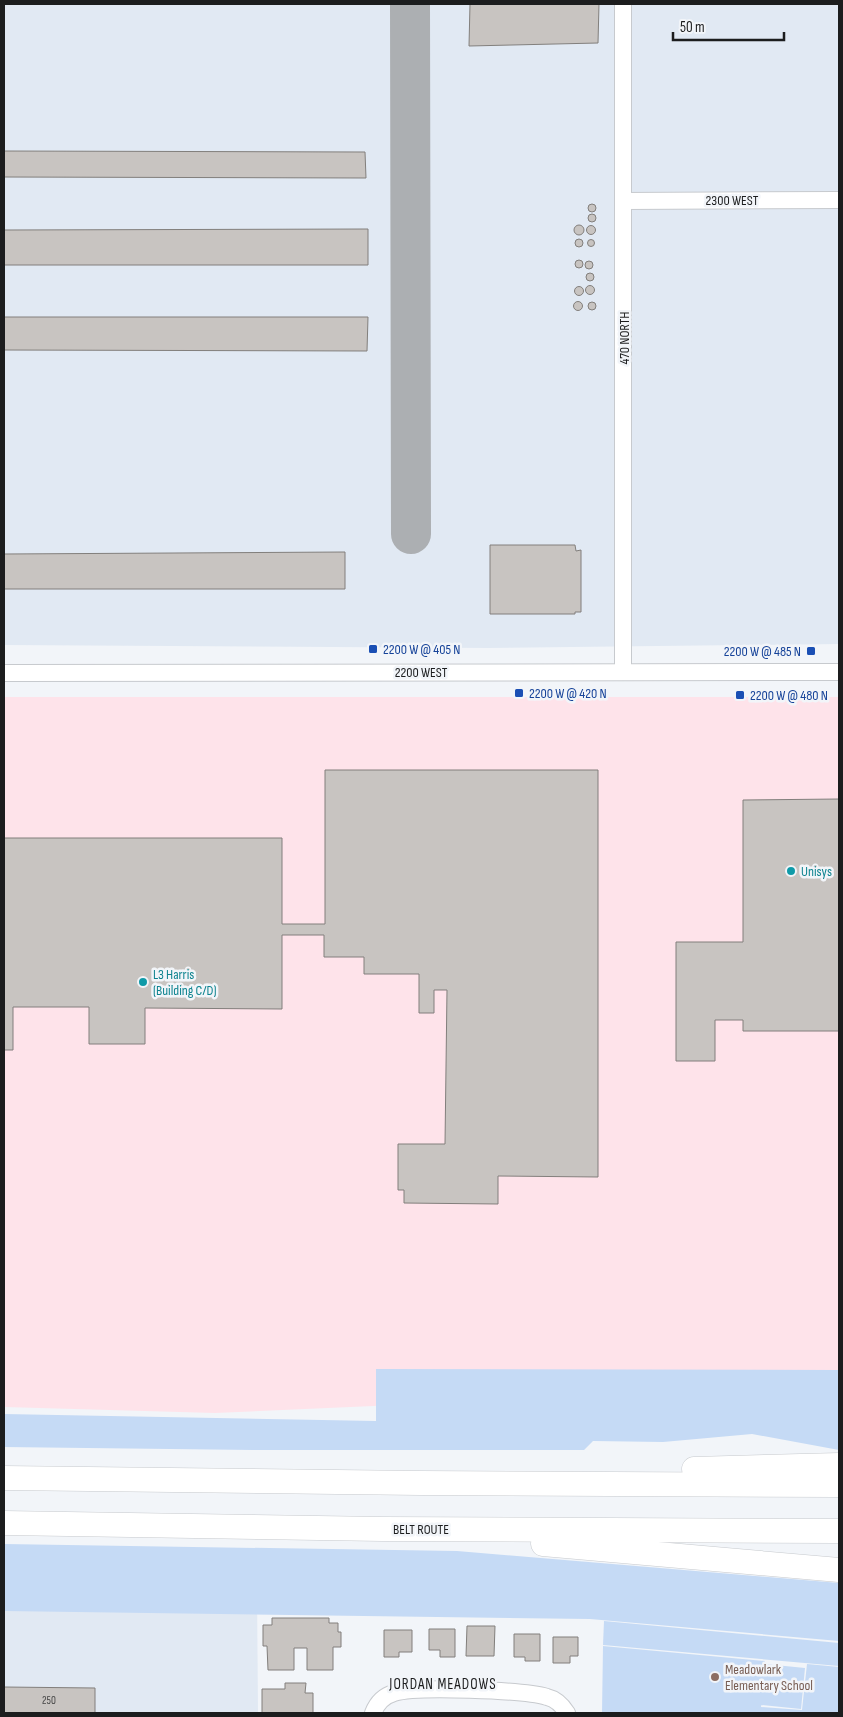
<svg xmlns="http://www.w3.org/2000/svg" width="843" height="1717" viewBox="0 0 843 1717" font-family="'Sofia Sans Condensed',sans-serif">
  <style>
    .built { fill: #e1e9f3 }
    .industrial { fill: #fee3ea }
    .green { fill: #c5daf5 }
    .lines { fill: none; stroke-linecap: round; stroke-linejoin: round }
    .taxiway { stroke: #acafb2; stroke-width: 40 }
    .building { fill: #c8c4c1; stroke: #827f7c }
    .minor-casing { stroke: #c7cace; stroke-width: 18 }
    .highway-casing { stroke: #c7cace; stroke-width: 25 }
    .minor { stroke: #fff; stroke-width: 16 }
    .highway { stroke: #fff; stroke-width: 24 }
    .transit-dot { fill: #1a4fb4; stroke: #f2f5f9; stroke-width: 2 }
    .culture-dot { fill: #0f9aa8; stroke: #f2f5f9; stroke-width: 2 }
    .education-dot { fill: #8d6e63; stroke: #f2f5f9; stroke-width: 2 }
    .labels { text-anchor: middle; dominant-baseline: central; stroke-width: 5; stroke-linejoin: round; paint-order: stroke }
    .number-label { font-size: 11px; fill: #474747 }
    .street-label { font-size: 14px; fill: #1c1d1e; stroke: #f2f5f9 }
    .transit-label { font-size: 14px; fill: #164399; stroke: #f2f5f9; text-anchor: start }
    .culture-label { font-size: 14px; fill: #0d838f; stroke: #f2f5f9; text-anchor: start }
    .education-label { font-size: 14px; fill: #785e54; stroke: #f2f5f9; text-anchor: start }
    .neighbourhood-label { font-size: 15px; letter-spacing: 1px; fill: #1c1d1e; stroke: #f2f5f9 }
  </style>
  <rect width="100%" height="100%" fill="#f2f5f9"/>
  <!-- built -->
  <g class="built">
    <path d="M4,4H839V644L488,648L4,645Z"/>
    <path d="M4,1586L257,1588L258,1713H4Z"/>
  </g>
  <!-- industrial -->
  <path class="industrial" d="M4,697H839V1389L736,1390L215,1413L4,1407Z"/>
  <!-- green -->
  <g class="green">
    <path d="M376,1369L839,1370V1450L752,1434L663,1442L593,1441L584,1450H253L4,1447V1414L376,1421Z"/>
    <path d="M4,1544L457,1551L839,1583V1641L590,1619L4,1611Z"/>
    <path d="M604,1621L839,1643V1666L603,1645Z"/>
    <path d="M603,1646L765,1661V1664L805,1668L801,1709L761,1705L764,1675L761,1707L802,1710L807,1664L839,1667V1713H602Z"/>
  </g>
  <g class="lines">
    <!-- taxiway -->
    <path class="taxiway" d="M410,4L411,534"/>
  </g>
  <!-- building -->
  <g class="building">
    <path d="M470,4H599L598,43L469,46Z"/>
    <path d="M4,151L365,152L366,178L4,177Z"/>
    <circle cx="592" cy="208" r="4"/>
    <circle cx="592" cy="218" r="4"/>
    <circle cx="579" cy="230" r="5"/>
    <circle cx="591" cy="230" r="4.5"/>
    <path d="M368,229V265H4V230Z"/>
    <circle cx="579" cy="243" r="4"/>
    <circle cx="591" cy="243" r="3.5"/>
    <circle cx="579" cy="264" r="4"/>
    <circle cx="589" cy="265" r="4"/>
    <circle cx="590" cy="277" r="4"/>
    <circle cx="590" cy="290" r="4.5"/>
    <circle cx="579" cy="291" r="4.5"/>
    <circle cx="578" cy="306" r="4.5"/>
    <circle cx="592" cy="306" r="4"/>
    <path d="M4,317H368L367,351L4,350Z"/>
    <path d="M490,545H575L576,551L581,550V612H575V614H490Z"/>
    <path d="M345,552V589H4V554Z"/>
    <path d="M325,770H598V1177L498,1176V1204L404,1203V1190H398V1144H445L447,990H434V1013H419V974H364V957H324V935H282V1009L145,1008V1044H89V1007H13V1050H4V838H282V924H325Z"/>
    <path d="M839,799V1031H743V1020H715V1061H676V942H743V800Z"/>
    <path d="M272,1618H329V1623H338V1632H341V1647H333V1670H307V1648H294V1670H268L267,1646H263V1625H272Z"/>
    <path d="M467,1626H495L494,1656H466Z"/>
    <path d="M429,1629H455V1657H440V1650H429Z"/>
    <path d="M384,1630H412V1652H399V1657H384Z"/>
    <path d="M514,1634H540V1661H525V1657H514Z"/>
    <path d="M553,1637H578V1656H570V1663H553Z"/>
    <path d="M285,1683H306L305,1693H313V1713H262V1689H285Z"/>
    <path d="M4,1687L95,1688V1713H4Z"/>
  </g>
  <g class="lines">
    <defs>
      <g id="minor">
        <path d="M624,201L839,200"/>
        <path d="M623,672V4"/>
        <path d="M4,673L839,672"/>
        <path d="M373,1713C377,1703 383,1696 394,1693C415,1686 524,1690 547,1697C556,1699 562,1705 567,1713"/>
      </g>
      <g id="highway">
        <path d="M694,1469L839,1465"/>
        <path d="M4,1478L420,1483L839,1485"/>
        <path d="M4,1523L382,1529L839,1531"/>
        <path d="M543,1544L839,1570"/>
      </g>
    </defs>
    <!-- minor casing -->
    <use href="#minor" class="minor-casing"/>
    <!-- highway casing -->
    <use href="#highway" class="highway-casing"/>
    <!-- minor -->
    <use href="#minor" class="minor"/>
    <!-- highway -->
    <use href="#highway" class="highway"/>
  </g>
  <!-- markers -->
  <g class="transit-dot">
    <rect x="368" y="644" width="10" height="10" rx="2.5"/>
    <rect x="806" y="646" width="10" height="10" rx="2.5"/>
    <rect x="514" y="688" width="10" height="10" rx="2.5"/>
    <rect x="735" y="690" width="10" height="10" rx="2.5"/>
  </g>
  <g class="culture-dot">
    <circle cx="791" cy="871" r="5"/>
    <circle cx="143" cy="982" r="5"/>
  </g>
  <circle class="education-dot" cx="715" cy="1677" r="5"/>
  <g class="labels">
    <!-- number labels -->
    <g class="number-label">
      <text x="49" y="1700">250</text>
    </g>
    <!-- street labels -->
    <g class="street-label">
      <text x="732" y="200">2300 WEST</text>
      <text transform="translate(624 338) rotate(-90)">470 NORTH</text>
      <text x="421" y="672">2200 WEST</text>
      <text x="421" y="1529">BELT ROUTE</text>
    </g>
    <!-- transit labels -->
    <g class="transit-label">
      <text x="383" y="649">2200 W @ 405 N</text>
      <text x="801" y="651" text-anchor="end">2200 W @ 485 N</text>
      <text x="529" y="693">2200 W @ 420 N</text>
      <text x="750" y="695">2200 W @ 480 N</text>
    </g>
    <!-- culture labels -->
    <g class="culture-label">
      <text x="801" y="871">Unisys</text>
      <text x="153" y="974">L3 Harris<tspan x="153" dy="16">(Building C/D)</tspan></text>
    </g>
    <!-- education labels -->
    <g class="education-label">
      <text x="725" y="1669">Meadowlark<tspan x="725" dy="16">Elementary School</tspan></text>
    </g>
    <!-- neighbourhood labels -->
    <g class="neighbourhood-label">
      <text x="443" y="1684">JORDAN MEADOWS</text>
    </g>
  </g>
  <!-- border -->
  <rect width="843" height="1717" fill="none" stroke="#1c1d1e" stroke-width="10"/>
  <!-- scale -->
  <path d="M673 32v8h111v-8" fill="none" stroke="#1c1d1e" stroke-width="2.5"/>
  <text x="680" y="32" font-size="15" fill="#1c1d1e" stroke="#f2f5f9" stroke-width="4" paint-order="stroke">50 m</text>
</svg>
